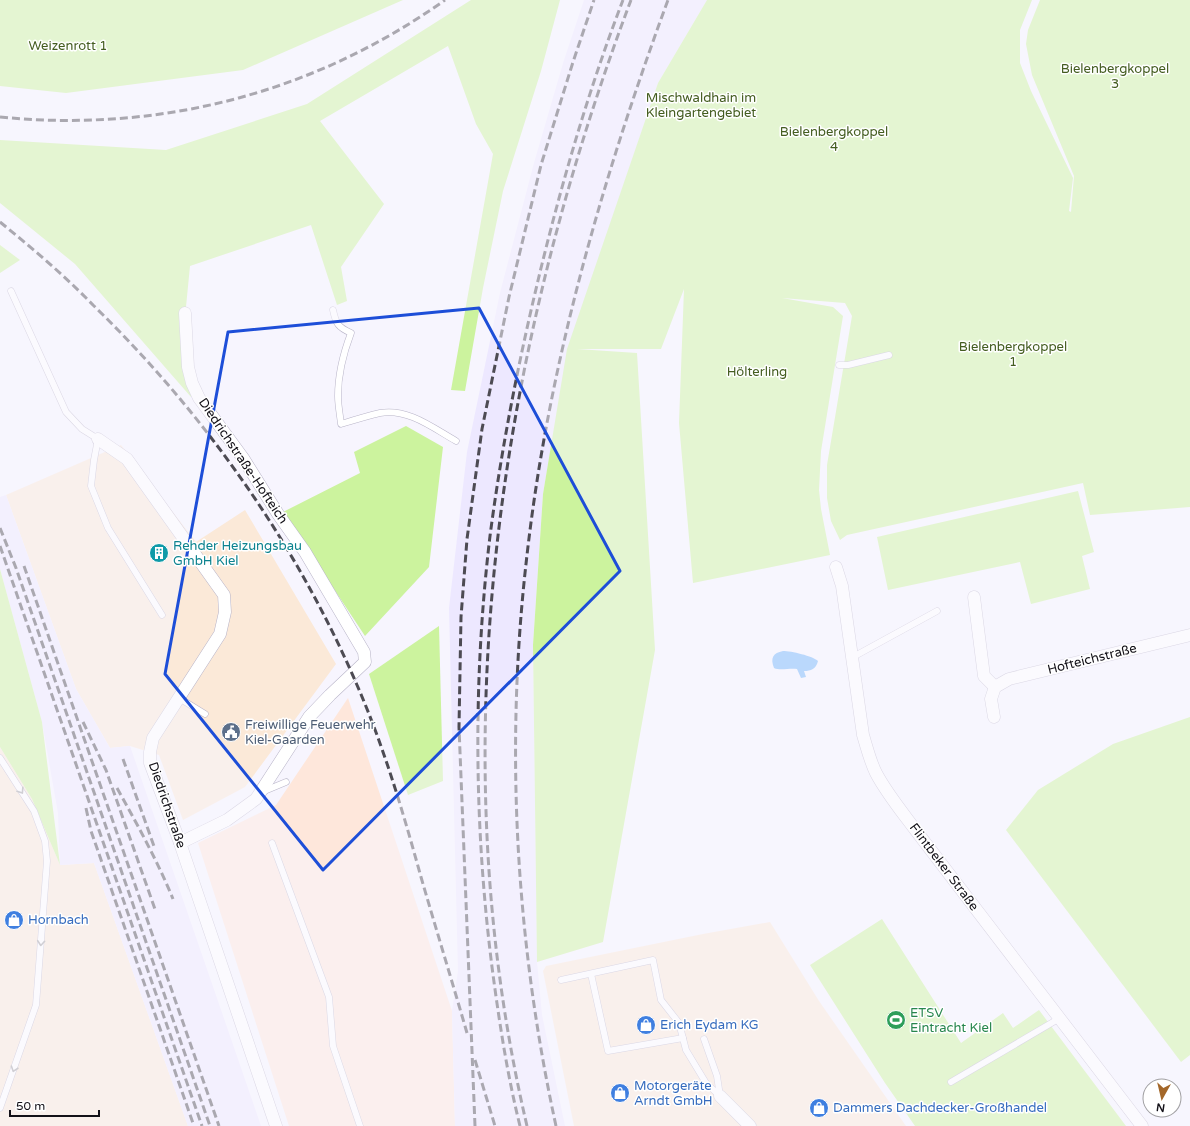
<svg xmlns="http://www.w3.org/2000/svg" width="1190" height="1126" viewBox="0 0 1190 1126" font-family="'Varela Round',sans-serif">
  <style>
    .commercial { fill: #fbe9d8 }
    .industrial { fill: #fee7db }
    .built { fill: #ede8ff }
    .green { fill: #ccf39e }
    .water { fill: #70b4fa }
    .lines { fill: none; stroke-linecap: round; stroke-linejoin: round }
    .lane-casing { stroke: #b8b4c8; stroke-width: 7 }
    .street-casing { stroke: #b8b4c8; stroke-width: 13 }
    .lane { stroke: #fff; stroke-width: 6 }
    .street { stroke: #fff; stroke-width: 12 }
    .rail { stroke: #4d4b53; stroke-width: 3; stroke-dasharray: 8 4; stroke-linecap: butt }
    .oneway { stroke: #a1a0a3 }
    .marked { fill: none; stroke: #1d4ed8; stroke-width: 3; stroke-linejoin: round }
    .labels { text-anchor: middle; dominant-baseline: central; stroke-width: 3; stroke-linejoin: round; paint-order: stroke }
    .park-label { font-size: 13px; fill: #445d20; stroke: #fff }
    .street-label { font-size: 13px; fill: #131118; stroke: #fff }
    .culture-label { font-size: 13px; fill: #0d838f; stroke: #fff; text-anchor: start }
    .service-label { font-size: 13px; fill: #4e5e75; stroke: #fff; text-anchor: start }
    .shop-label { font-size: 13px; fill: #366cbe; stroke: #fff; text-anchor: start }
    .leisure-label { font-size: 13px; fill: #27864d; stroke: #fff; text-anchor: start }
  </style>
  <rect width="100%" height="100%" fill="#f7f5fe"/>
  <!-- commercial -->
  <g class="commercial">
    <path d="M121,445L196,542L245,510L336,664L245,787L183,820L159,755L130,746L110,748L76,689L6,495Z"/>
    <path d="M0,747L32,799L60,865L94,863L188,1126H0Z"/>
    <path d="M770,922L819,1001L906,1126H574L543,971L546,966L703,934Z"/>
  </g>
  <!-- industrial -->
  <path class="industrial" d="M348,698L452,1011L455,1126H289L198,843L276,805Z"/>
  <!-- built -->
  <g class="built">
    <path d="M584,0H707L658,83L568,349L543,494L533,645L537,962L542,1015L565,1126H455L452,1011L458,971L449,608L467,452L500,293L534,163L564,60Z"/>
    <path d="M6,495L76,689L110,748L130,746L261,1126H188L94,863L60,865L58,813L42,722L0,569V497Z"/>
  </g>
  <!-- green -->
  <g class="green">
    <path d="M0,0H403L243,70L66,93L0,86Z"/>
    <path d="M471,0H560L541,71L503,191L483,288L465,391L451,390L493,154L476,124L448,46L320,121L384,204L341,267L347,301L337,305L311,225L190,266L185,317L191,397L75,264L0,203V140L166,150L307,104Z"/>
    <path d="M707,0H1032L1020,30V63L1031,91L1073,178L1069,211L1071,212L1074,176L1032,75L1026,44L1028,30L1040,0H1190V507L1090,515L1083,483L847,535L840,540L831,521L827,498V465L852,316L845,303L782,298L833,307L843,316L821,451L819,490L821,509L830,555L693,583L679,423L684,289L661,349H577L637,353L655,650L603,942L537,962L533,645L543,494L567,349L658,83Z"/>
    <path d="M0,245L20,260L0,273Z"/>
    <path d="M406,426L443,447L429,567L365,636L283,512L360,473L354,452Z"/>
    <path d="M1078,491L1094,552L1082,556L1090,589L1031,604L1020,562L888,590L877,537Z"/>
    <path d="M0,569L42,722L60,865L32,799L0,747Z"/>
    <path d="M439,626L443,781L408,795L369,674Z"/>
    <path d="M1190,717V1055L1181,1062L1006,830L1038,790L1113,744Z"/>
    <path d="M882,919L961,1043L1003,1013L1013,1028L1039,1010L1126,1126H915L885,1083L810,965Z"/>
  </g>
  <!-- water -->
  <path class="water" d="M783,651C791,651 813,656 818,661C816,669 811,671 804,671L806,677L801,678L797,669C789,668 780,671 774,668C770,658 773,653 783,651Z"/>
  <g class="lines">
    <defs>
      <g id="lane">
        <path d="M11,291L66,412L82,429L98,439L94,460L91,486L108,528L162,615"/>
        <path d="M333,310C336,324 338,327 351,333C343,354 338,374 338,396C338,405 340,415 341,424C354,420 367,416 380,413C408,408 433,428 456,441"/>
        <path d="M839,365H848L889,355"/>
        <path d="M853,657L937,611"/>
        <path d="M179,698L205,714"/>
        <path d="M0,758L34,811L45,841L47,861L36,1005L0,1108"/>
        <path d="M262,792L286,782"/>
        <path d="M272,843L329,997L333,1046L360,1126"/>
        <path d="M591,974L608,1051L683,1038"/>
        <path d="M561,980L653,960L661,1000L679,1023L686,1050L706,1083L720,1096"/>
        <path d="M704,1039L717,1076L720,1096"/>
        <path d="M951,1082L1060,1018"/>
      </g>
      <g id="street">
        <path d="M98,439L127,459L224,595L225,612L220,634L153,738L150,752V763L180,843L276,1126"/>
        <path d="M836,567L842,586L863,735C867,748 870,761 876,773C887,794 903,813 917,832L1142,1126"/>
        <path d="M974,597L984,676L995,687"/>
        <path d="M994,717L991,699L995,687L1009,679L1190,635"/>
        <path d="M180,843L227,820L256,799L309,717L330,695L365,662L364,652L305,552L278,514L243,458L199,398L192,383L188,367L185,313"/>
        <path d="M720,1096L750,1126"/>
      </g>
    </defs>
    <!-- lane casing -->
    <use href="#lane" class="lane-casing"/>
    <!-- street casing -->
    <use href="#street" class="street-casing"/>
    <!-- lane -->
    <use href="#lane" class="lane"/>
    <!-- street -->
    <use href="#street" class="street"/>
    <!-- rail -->
    <g class="rail">
      <path d="M0,117C160,133 314,93 445,0"/>
      <path d="M0,222C32,248 64,275 93,305C204,413 296,543 357,685C384,747 403,812 421,877C436,929 452,981 467,1033"/>
      <path d="M0,528L16,568L210,1126"/>
      <path d="M0,546L202,1126"/>
      <path d="M24,566L219,1126"/>
      <path d="M83,722L106,770L156,912"/>
      <path d="M123,759L155,849"/>
      <path d="M117,788C137,824 157,860 173,899"/>
      <path d="M86,808L91,831L194,1126"/>
      <path d="M475,1060L495,1126"/>
      <path d="M475,1126L459,727L461,617L467,539L482,429L509,297L541,165L573,62L594,0"/>
      <path d="M520,1126C507,1074 499,1020 492,967C474,824 473,679 490,536C502,444 520,354 542,264C564,175 590,86 623,0"/>
      <path d="M527,1126C439,751 497,356 631,0"/>
      <path d="M556,1126C516,942 505,751 526,564C547,370 601,182 668,0"/>
    </g>
  </g>
  <!-- one-way arrows -->
  <defs><path id="oneway-chevron" d="M-2-3.5L2.5 0L-2 3.5" fill="none" stroke-width="1.6" stroke-linecap="round" stroke-linejoin="round"/></defs>
  <g class="oneway">
    <use href="#oneway-chevron" transform="translate(21 791) rotate(57)"/>
    <use href="#oneway-chevron" transform="translate(41 943) rotate(95)"/>
    <use href="#oneway-chevron" transform="translate(14 1069) rotate(109)"/>
  </g>
  <!-- marked area -->
  <path d="M0 0H1190V1126H0ZM479,308L620,571L323,870L165,674L228,332Z" fill="#f7f5fe" fill-opacity=".55" fill-rule="evenodd"/>
  <path class="marked" d="M479,308L620,571L323,870L165,674L228,332Z"/>
  <!-- icons -->
  <defs>
    <symbol id="building-disc" viewBox="-11 -11 22 22"><circle r="9.5" fill="#0f9aa8" stroke="#fff"/><path d="M-4-6H4V6H1V3H-1V6H-4ZM-2.5-4.3h1.7v1.8h-1.7ZM.8-4.3h1.7v1.8H.8ZM-2.5-1h1.7V.8h-1.7ZM.8-1h1.7V.8H.8Z" fill="#fff"/></symbol>
    <symbol id="civic-disc" viewBox="-11 -11 22 22"><circle r="9.5" fill="#5c6f8a" stroke="#fff"/><path d="M-.6-6.5H3V-4.5H.6V-3L4-1V1h2V6H-6V1h2V-1L-.6-3ZM-1.2 2.5V6h2.4V2.5Z" fill="#fff"/></symbol>
    <symbol id="shop-disc" viewBox="-11 -11 22 22"><circle r="9.5" fill="#3f7fe0" stroke="#fff"/><path d="M-5-2.5h2.3a2.7 3.5 0 0 1 5.4 0H5L5.5 6h-11ZM-1.5-2.5h3a1.5 2.3 0 0 0-3 0Z" fill="#fff"/></symbol>
    <symbol id="stadium-disc" viewBox="-11 -11 22 22"><circle r="9.5" fill="#2e9e5b" stroke="#fff"/><path d="M0-5a6.5 5 0 1 0 0 10a6.5 5 0 1 0 0-10ZM-3.5-1.8h7v3.6h-7Z" fill="#fff"/></symbol>
  </defs>
  <g fill-rule="evenodd">
    <use href="#building-disc" x="148" y="542" width="22" height="22"/>
    <use href="#civic-disc" x="220" y="721" width="22" height="22"/>
    <use href="#shop-disc" x="3" y="909" width="22" height="22"/>
    <use href="#stadium-disc" x="885" y="1009" width="22" height="22"/>
    <use href="#shop-disc" x="635" y="1014" width="22" height="22"/>
    <use href="#shop-disc" x="609" y="1082" width="22" height="22"/>
    <use href="#shop-disc" x="808" y="1097" width="22" height="22"/>
  </g>
  <g class="labels">
    <!-- park labels -->
    <g class="park-label">
      <text x="68" y="46">Weizenrott 1</text>
      <text x="1115" y="69">Bielenbergkoppel<tspan x="1115" dy="15">3</tspan></text>
      <text x="701" y="98">Mischwaldhain im<tspan x="701" dy="15">Kleingartengebiet</tspan></text>
      <text x="834" y="132">Bielenbergkoppel<tspan x="834" dy="15">4</tspan></text>
      <text x="1013" y="347">Bielenbergkoppel<tspan x="1013" dy="15">1</tspan></text>
      <text x="757" y="372">Hölterling</text>
    </g>
    <!-- street labels -->
    <g class="street-label">
      <text transform="translate(243 461) rotate(56)">Diedrichstraße-Hofteich</text>
      <text transform="translate(1092 659) rotate(-14)">Hofteichstraße</text>
      <text transform="translate(167 805) rotate(71)">Diedrichstraße</text>
      <text transform="translate(944 867) rotate(53)">Flintbeker Straße</text>
    </g>
    <!-- culture labels -->
    <g class="culture-label">
      <text x="173" y="546">Rehder Heizungsbau<tspan x="173" dy="15">GmbH Kiel</tspan></text>
    </g>
    <!-- service labels -->
    <g class="service-label">
      <text x="245" y="725">Freiwillige Feuerwehr<tspan x="245" dy="15">Kiel-Gaarden</tspan></text>
    </g>
    <!-- shop labels -->
    <g class="shop-label">
      <text x="28" y="920">Hornbach</text>
      <text x="660" y="1025">Erich Eydam KG</text>
      <text x="634" y="1086">Motorgeräte<tspan x="634" dy="15">Arndt GmbH</tspan></text>
      <text x="833" y="1108">Dammers Dachdecker-Großhandel</text>
    </g>
    <!-- leisure labels -->
    <g class="leisure-label">
      <text x="910" y="1013">ETSV<tspan x="910" dy="15">Eintracht Kiel</tspan></text>
    </g>
  </g>
  <!-- north arrow -->
  <g transform="translate(1162 1098) rotate(188)"><circle r="19" fill="#ffffff" stroke="#a1a0a3"/>
  <path d="M0-3L7 15L0 10L-7 15Z" fill="#a36729"/>
  <text y="-6" font-size="11" font-weight="bold" text-anchor="middle" fill="#131118">N</text>
  </g>
  <!-- scale -->
  <path d="M10 1110v6h89v-6" fill="none" stroke="#131118" stroke-width="2"/>
  <text x="16" y="1110" font-size="12" fill="#131118" stroke="#ffffff" stroke-width="3" paint-order="stroke">50 m</text>
</svg>
